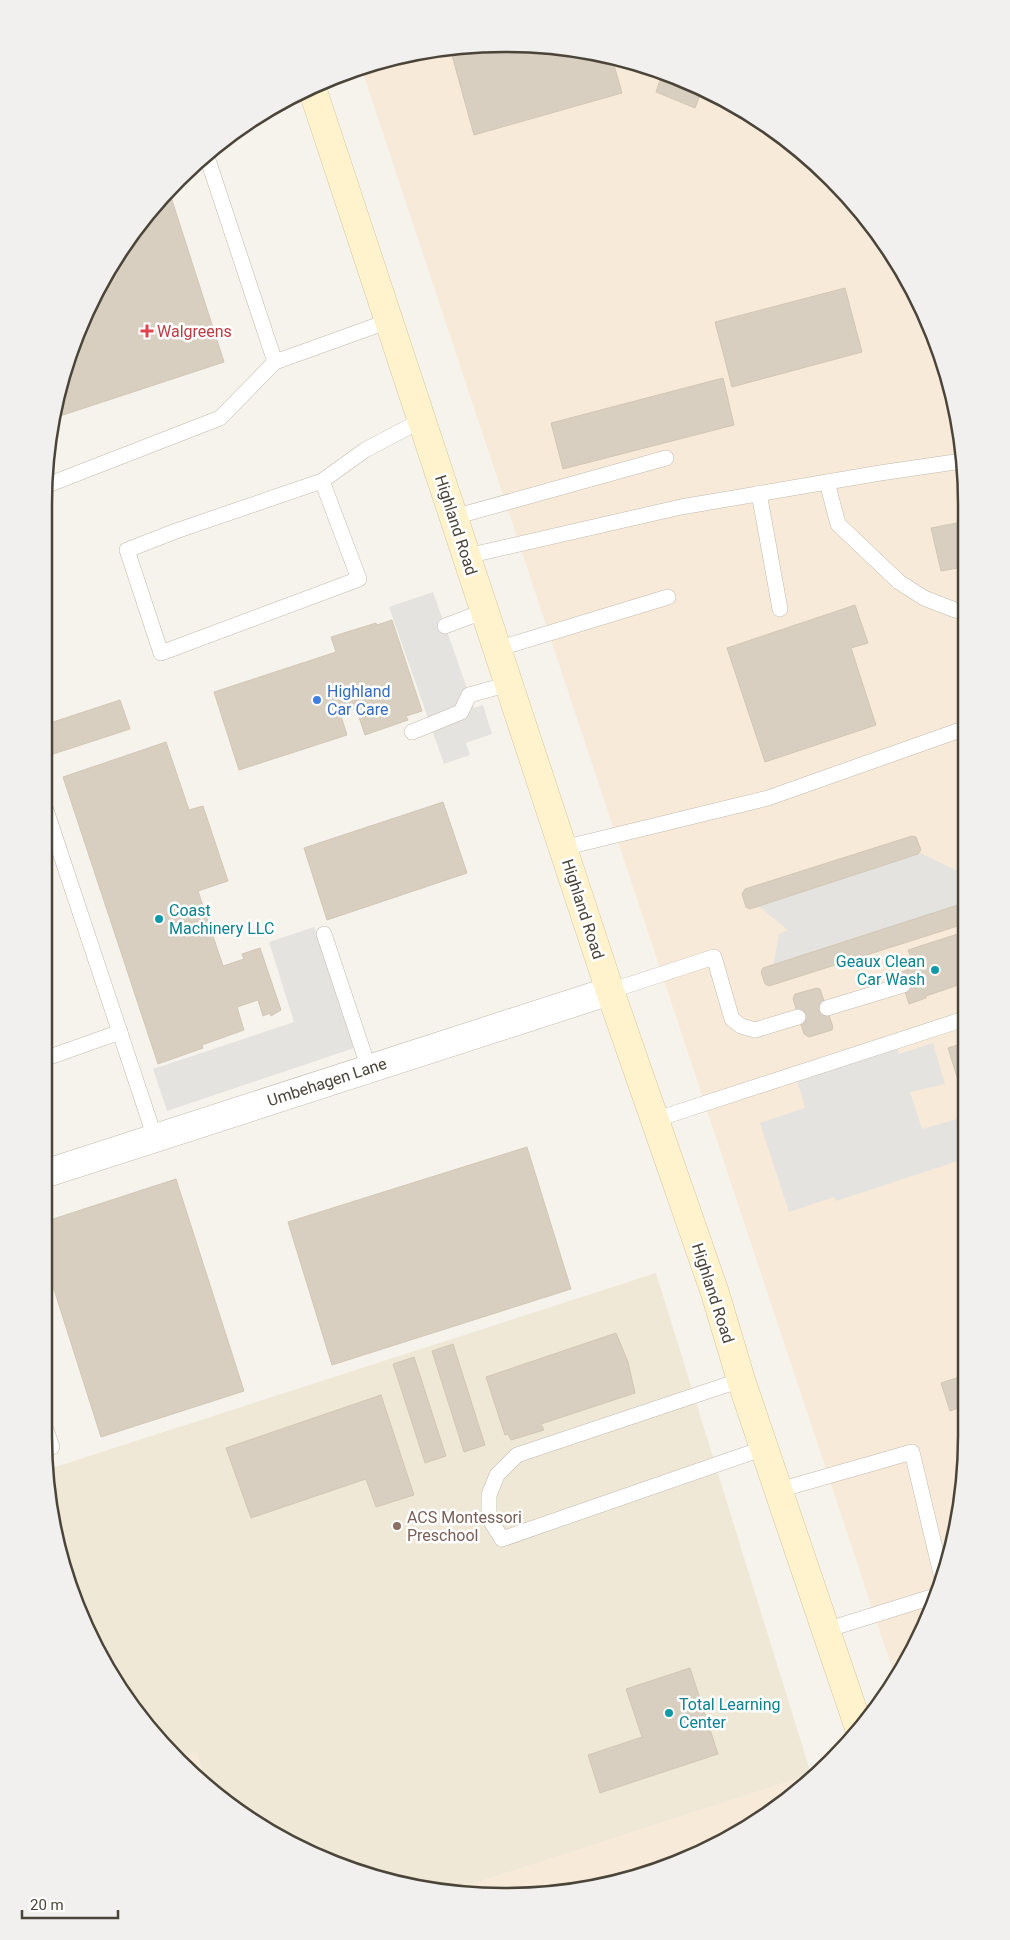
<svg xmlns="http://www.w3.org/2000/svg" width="1010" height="1940" viewBox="0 0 1010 1940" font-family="Roboto,sans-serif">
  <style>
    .commercial { fill: #f7ead8 }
    .education { fill: #efe8d6 }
    .parking { fill: #e5e3e0 }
    .building { fill: #d8cfc1; stroke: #d3c7b4 }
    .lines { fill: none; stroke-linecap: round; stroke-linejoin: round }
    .lane-casing { stroke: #c2bbae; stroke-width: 16 }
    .street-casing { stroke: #c2bbae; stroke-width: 29 }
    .secondary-casing { stroke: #d6c79b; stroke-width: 29 }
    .lane { stroke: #fff; stroke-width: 15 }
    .street { stroke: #fff; stroke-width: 28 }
    .secondary { stroke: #fff3cd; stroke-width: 28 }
    .health-dot { fill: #e0444e; stroke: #fff; stroke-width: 2 }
    .shop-dot { fill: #3f7fe0; stroke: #fff; stroke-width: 2 }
    .culture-dot { fill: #0f9aa8; stroke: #fff; stroke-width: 2 }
    .education-dot { fill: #8d6e63; stroke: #fff; stroke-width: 2 }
    .labels { text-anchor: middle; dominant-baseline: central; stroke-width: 5; stroke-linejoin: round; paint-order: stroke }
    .health-label { font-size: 16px; fill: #be3a42; stroke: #fff; text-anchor: start }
    .street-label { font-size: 16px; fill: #4b4439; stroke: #fff }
    .shop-label { font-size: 16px; fill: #366cbe; stroke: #fff; text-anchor: start }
    .culture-label { font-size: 16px; fill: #0d838f; stroke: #fff; text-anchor: start }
    .education-label { font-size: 16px; fill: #785e54; stroke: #fff; text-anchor: start }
    .rim { fill: none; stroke: #4b4439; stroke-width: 2.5 }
  </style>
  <rect width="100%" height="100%" fill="#f6f3ec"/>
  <!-- commercial -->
  <g class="commercial">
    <path d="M535,45L625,60L709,91L809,158L871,224L931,329L962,445L965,1465L951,1554L919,1639L895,1677L361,67L445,48Z"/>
    <path d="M197,1752L204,1777L182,1756Z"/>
    <path d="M811,1774L813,1778L809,1782L682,1861L535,1895L459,1888Z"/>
  </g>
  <!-- education -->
  <path class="education" d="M656,1273L811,1774L459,1888L386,1881L249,1819L204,1777L197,1752L182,1756L139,1716L68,1584L49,1469Z"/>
  <!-- parking -->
  <g class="parking">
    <path d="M433,592L474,708L483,705L492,734L466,743L470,755L444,764L389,607Z"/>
    <path d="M908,847L964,874V915L771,977L779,934L788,930L751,900Z"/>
    <path d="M314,927L354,1048L167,1111L153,1069L294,1022L269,942Z"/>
    <path d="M895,1041L899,1054L933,1043L945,1084L910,1092L922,1129L957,1119L964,1141V1159L836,1201L834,1197L789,1212L760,1123L805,1108L795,1073Z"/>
  </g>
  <!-- building -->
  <g class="building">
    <path d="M535,45L612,58L622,93L474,135L450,48Z"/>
    <path d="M662,74L709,91L718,97L716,101L700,95L695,108L656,92Z"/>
    <path d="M167,194L171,197L224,362L60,416L56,404L60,385L91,301L139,224Z"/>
    <path d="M845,288L862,352L732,387L715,322Z"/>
    <path d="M723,378L734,425L563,469L551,423Z"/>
    <path d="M962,522L963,567L941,571L931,528Z"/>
    <path d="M855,605L868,643L851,648L876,725L765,762L727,648Z"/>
    <path d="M392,620L422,711L406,716L408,720L365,735L356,708L340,713L347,735L239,770L214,692L336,652L331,637L376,623L377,625Z"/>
    <path d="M120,700L130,729L44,757V725Z"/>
    <path d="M166,742L189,810L203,806L228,881L198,891L223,966L244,959L242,954L260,948L281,1010L271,1016L270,1013L263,1016L258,1000L237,1007L244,1030L202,1045L203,1048L158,1064L63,777Z"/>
    <path d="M443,802L467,873L327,920L304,848Z"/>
    <path d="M912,836L916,837L921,850L918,854L750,909L746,907L742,894L745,889Z"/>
    <path d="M964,903V924L769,986L765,984L761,972L763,968Z"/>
    <path d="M964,932V983L926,996V998L909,1004L899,973L914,967L908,950Z"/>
    <path d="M817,988L820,989L833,1027L832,1030L809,1037L804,1034L793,999L795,994Z"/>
    <path d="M964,1043V1099L948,1048Z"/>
    <path d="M527,1147L571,1289L332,1365L288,1222Z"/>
    <path d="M176,1179L244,1391L101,1437L44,1258V1222Z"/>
    <path d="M616,1333L628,1362L635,1393L541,1424L544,1430L511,1440L508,1434L505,1435L486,1377Z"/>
    <path d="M453,1344L485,1445L464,1452L432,1351Z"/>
    <path d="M414,1357L446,1456L425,1463L393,1364Z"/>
    <path d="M965,1375V1428L958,1408L950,1411L941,1383Z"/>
    <path d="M381,1395L414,1495L376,1507L366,1479L251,1518L226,1448Z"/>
    <path d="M690,1668L718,1754L600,1793L588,1755L642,1737L626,1689Z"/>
  </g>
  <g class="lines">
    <defs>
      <g id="lane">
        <path d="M206,154L275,362"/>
        <path d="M322,481L359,579L161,653L127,550L176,531L322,481L365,450L422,420"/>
        <path d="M827,482L838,524L899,582L924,598L955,610L963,612"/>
        <path d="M45,486L220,418L275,362L389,321"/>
        <path d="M759,493L780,609"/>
        <path d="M454,517L666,458"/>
        <path d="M467,556L681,507L880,473L962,461"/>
        <path d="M445,626L485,611"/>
        <path d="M497,649L668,597"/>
        <path d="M412,732L461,712L469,695L509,684"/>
        <path d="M45,807L155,1138"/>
        <path d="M563,848L768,798L963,729"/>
        <path d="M324,934L369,1069"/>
        <path d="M610,991L714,957L732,1019L741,1026L755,1030L798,1017"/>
        <path d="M827,1008L903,985"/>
        <path d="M44,1059L120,1032"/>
        <path d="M654,1120L964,1019"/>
        <path d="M741,1380L517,1455L497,1475L489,1495V1518L502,1539L764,1448"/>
        <path d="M44,1424L52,1447"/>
        <path d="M779,1490L912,1452L942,1578"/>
        <path d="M826,1630L935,1596"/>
      </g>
      <path id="street" d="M44,1174L610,991"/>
      <path id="secondary" d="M312,88L610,991L715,1293L741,1380L859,1728"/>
    </defs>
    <!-- lane casing -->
    <use href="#lane" class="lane-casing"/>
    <!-- street casing -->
    <use href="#street" class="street-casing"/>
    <!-- secondary casing -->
    <use href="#secondary" class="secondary-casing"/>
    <!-- lane -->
    <use href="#lane" class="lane"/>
    <!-- street -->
    <use href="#street" class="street"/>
    <!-- secondary -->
    <use href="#secondary" class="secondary"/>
  </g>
  <!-- markers -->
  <path class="health-dot" d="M144.5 323.5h5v5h5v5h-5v5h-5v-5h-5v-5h5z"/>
  <circle class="shop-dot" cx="317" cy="700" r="5"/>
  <g class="culture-dot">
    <circle cx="159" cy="919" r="5"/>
    <circle cx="935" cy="970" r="5"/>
    <circle cx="669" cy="1713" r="5"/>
  </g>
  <circle class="education-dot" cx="397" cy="1526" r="5"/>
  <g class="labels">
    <!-- health labels -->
    <g class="health-label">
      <text x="157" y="331">Walgreens</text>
    </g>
    <!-- street labels -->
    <g class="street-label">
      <text transform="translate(456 525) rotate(72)">Highland Road</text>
      <text transform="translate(583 909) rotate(72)">Highland Road</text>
      <text transform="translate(327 1082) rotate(-18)">Umbehagen Lane</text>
      <text transform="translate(713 1293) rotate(72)">Highland Road</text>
    </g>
    <!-- shop labels -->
    <g class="shop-label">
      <text x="327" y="691">Highland<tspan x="327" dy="18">Car Care</tspan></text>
    </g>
    <!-- culture labels -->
    <g class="culture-label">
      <text x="169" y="910">Coast<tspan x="169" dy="18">Machinery LLC</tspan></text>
      <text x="925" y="961" text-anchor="end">Geaux Clean<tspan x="925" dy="18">Car Wash</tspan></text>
      <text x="679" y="1704">Total Learning<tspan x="679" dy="18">Center</tspan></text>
    </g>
    <!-- education labels -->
    <g class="education-label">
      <text x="407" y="1517">ACS Montessori<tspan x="407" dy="18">Preschool</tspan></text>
    </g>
  </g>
  <!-- crop -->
  <path d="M0 0H1010V1940H0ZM504 52H506A452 452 0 0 1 958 504V1436A452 452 0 0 1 506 1888H504A452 452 0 0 1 52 1436V504A452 452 0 0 1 504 52Z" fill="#f1f0ef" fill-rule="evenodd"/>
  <path class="rim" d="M504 52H506A452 452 0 0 1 958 504V1436A452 452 0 0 1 506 1888H504A452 452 0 0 1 52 1436V504A452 452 0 0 1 504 52Z"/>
  <!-- scale -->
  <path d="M22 1910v8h96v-8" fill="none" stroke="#4b4439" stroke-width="2.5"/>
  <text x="30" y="1910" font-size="15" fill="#4b4439" stroke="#ffffff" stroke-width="4" paint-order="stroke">20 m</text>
</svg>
